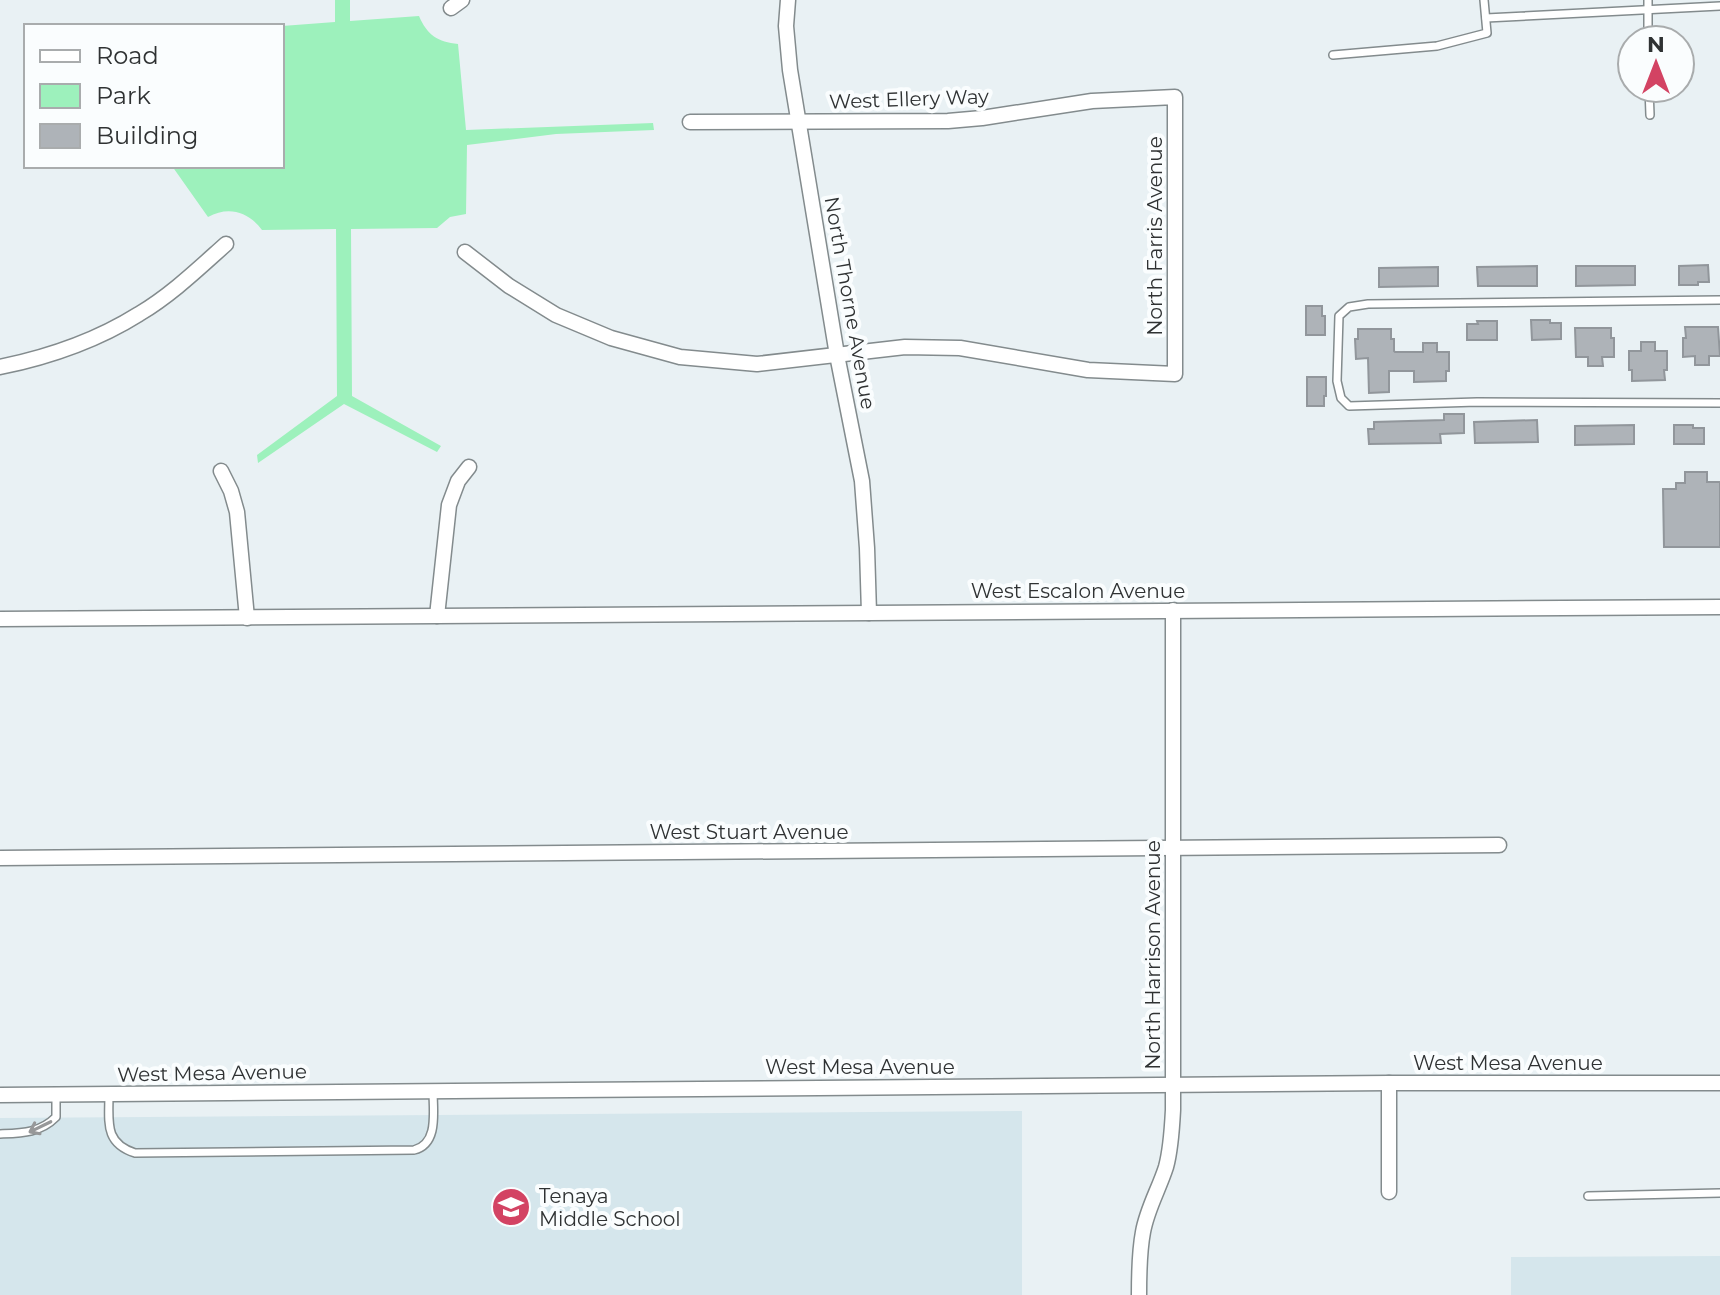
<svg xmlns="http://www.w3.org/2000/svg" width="1720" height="1295" viewBox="0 0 1720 1295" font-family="Montserrat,sans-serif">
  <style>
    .built { fill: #d5e6ec }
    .green { fill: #9df1bc }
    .building { fill: #aeb3b8; stroke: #91969b; stroke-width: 2 }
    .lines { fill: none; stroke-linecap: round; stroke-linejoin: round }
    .lane-casing { stroke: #838b8d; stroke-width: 10 }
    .street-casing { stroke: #838b8d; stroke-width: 17 }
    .lane { stroke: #fff; stroke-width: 7 }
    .street { stroke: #fff; stroke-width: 14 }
    .oneway { stroke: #979899 }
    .labels { text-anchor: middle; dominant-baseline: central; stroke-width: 8; stroke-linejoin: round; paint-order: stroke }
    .street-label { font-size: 20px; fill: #2f3233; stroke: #fafdfe }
    .poi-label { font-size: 20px; fill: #2f3233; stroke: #fafdfe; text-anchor: start }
  </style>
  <rect width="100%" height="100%" fill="#e9f1f4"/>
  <!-- built -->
  <g class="built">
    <path d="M1022,1111V1295H0V1118Z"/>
    <path d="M1720,1256V1295H1511V1257Z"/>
  </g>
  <!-- green -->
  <path class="green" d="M335,0H350V21L419,16C427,35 438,42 458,44L466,130L653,123L654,130L556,134L467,145L466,214L450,217L437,228L351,229L352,396L441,446L437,452L344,404L258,463L257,455L337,396L336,229L262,230C248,211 228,206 208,217L172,166H282V26L335,22Z"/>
  <!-- building -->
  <g class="building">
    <path d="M1708,265L1709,282H1698V285H1679V266Z"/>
    <path d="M1537,266V286H1478L1477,267Z"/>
    <path d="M1576,266H1635V285L1576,286Z"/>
    <path d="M1438,267V286L1379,287V268Z"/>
    <path d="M1306,306H1322V316H1325V335H1306Z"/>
    <path d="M1531,320H1550V323H1561V339L1532,340Z"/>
    <path d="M1477,321H1497V340H1467V324H1478Z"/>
    <path d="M1685,327H1718L1720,356H1709V365H1695V356L1683,357V338H1686Z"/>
    <path d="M1575,328H1611V338H1614V357H1602L1603,366H1588V357H1576Z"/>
    <path d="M1358,329H1391V339H1394V351L1395,352H1423V343H1437V352H1449V371H1446V381L1414,382V371H1389V392L1369,393L1368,358L1356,359L1355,339H1358Z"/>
    <path d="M1641,342H1655V351H1667V370H1664L1665,380L1632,381V370H1629V351H1641Z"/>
    <path d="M1307,377H1326V396H1324V406H1307Z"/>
    <path d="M1444,414H1464V433L1440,434L1441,443L1369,444L1368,429H1374V422L1444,420Z"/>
    <path d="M1537,420L1538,442L1475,443L1474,422Z"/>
    <path d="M1634,425V444L1575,445V426Z"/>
    <path d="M1674,425H1693V428H1704V444H1674Z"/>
    <path d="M1685,472H1707V482H1720V547H1664L1663,489H1676V483H1685Z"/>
  </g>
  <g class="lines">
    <defs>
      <g id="lane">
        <path d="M1648,0V40"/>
        <path d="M1486,18L1720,6"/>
        <path d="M1333,55L1437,46L1487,33L1484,0"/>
        <path d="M1649,88L1650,115"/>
        <path d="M1720,300L1368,304L1349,307L1339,316L1337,381L1341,398L1349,406L1477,402L1720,403"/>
        <path d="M109,1094C109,1122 104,1143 135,1153L414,1150C439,1144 433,1111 433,1091"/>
        <path d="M0,1134C22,1133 40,1133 56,1117V1095"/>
        <path d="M1588,1196L1720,1193"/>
      </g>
      <g id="street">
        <path d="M788,0L786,26L790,70L837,355L862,481L867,548L869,613"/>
        <path d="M451,8L462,0"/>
        <path d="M465,252L509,286L556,315L611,338L680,357L757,364L905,347L960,348L1088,370L1175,374V97L1092,101L982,118L948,121L690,122"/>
        <path d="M0,367C49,357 96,341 139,314C171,295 198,269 226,244"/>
        <path d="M221,471L231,491L237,512L247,618"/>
        <path d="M437,616L449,505L458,481L469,467"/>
        <path d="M0,619L1720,607"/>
        <path d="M0,858L1499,845"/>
        <path d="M1389,1083V1192"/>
        <path d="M0,1095L1389,1083H1720"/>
        <path d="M1139,1295C1139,1274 1139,1253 1143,1232C1147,1209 1159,1189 1166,1167C1171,1149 1172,1129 1173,1110V610"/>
      </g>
    </defs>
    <!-- lane casing -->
    <use href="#lane" class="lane-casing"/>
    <!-- street casing -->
    <use href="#street" class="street-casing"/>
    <!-- lane -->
    <use href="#lane" class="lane"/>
    <!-- street -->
    <use href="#street" class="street"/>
  </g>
  <!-- one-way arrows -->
  <defs><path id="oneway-shaft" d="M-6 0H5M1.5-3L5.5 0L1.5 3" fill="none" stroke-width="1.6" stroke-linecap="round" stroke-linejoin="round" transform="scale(2)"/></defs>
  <use class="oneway" href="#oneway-shaft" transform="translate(40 1127) rotate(154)"/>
  <!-- icons -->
  <defs>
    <symbol id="school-disc" viewBox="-11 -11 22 22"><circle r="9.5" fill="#d34363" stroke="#fafdfe"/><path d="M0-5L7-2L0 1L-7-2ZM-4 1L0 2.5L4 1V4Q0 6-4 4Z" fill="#fff"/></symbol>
  </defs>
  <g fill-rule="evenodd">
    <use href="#school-disc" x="489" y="1185" width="44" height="44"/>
  </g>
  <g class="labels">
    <!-- street labels -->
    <g class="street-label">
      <text transform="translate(909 99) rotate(-2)">West Ellery Way</text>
      <text transform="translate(1155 236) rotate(-90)">North Farris Avenue</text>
      <text transform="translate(850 303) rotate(80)">North Thorne Avenue</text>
      <text x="1078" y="591">West Escalon Avenue</text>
      <text x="749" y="832">West Stuart Avenue</text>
      <text transform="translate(1153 955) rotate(-90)">North Harrison Avenue</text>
      <text x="1508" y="1063">West Mesa Avenue</text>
      <text x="860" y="1067">West Mesa Avenue</text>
      <text transform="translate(212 1073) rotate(-1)">West Mesa Avenue</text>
    </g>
    <!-- poi labels -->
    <g class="poi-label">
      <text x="539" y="1196">Tenaya<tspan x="539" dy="23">Middle School</tspan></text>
    </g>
  </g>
  <!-- legend -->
  <rect x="24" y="24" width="260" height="144" fill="#fafdfe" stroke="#a9acad" stroke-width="2"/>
  <rect x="40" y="50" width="40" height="12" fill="#ffffff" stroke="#a9acad" stroke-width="2"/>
  <text x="96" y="64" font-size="24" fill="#2f3233">Road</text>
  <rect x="40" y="84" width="40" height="24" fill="#9df1bc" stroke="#a9acad" stroke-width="2"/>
  <text x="96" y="104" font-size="24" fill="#2f3233">Park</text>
  <rect x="40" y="124" width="40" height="24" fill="#aeb3b8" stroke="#a9acad" stroke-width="2"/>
  <text x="96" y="144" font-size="24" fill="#2f3233">Building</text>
  <!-- north arrow -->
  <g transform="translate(1656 64)"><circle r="38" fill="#fafdfe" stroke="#a9acad" stroke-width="2"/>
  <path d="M0-6L14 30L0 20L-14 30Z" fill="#d34363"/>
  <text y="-12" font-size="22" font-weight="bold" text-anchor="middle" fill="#2f3233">N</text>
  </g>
</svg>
